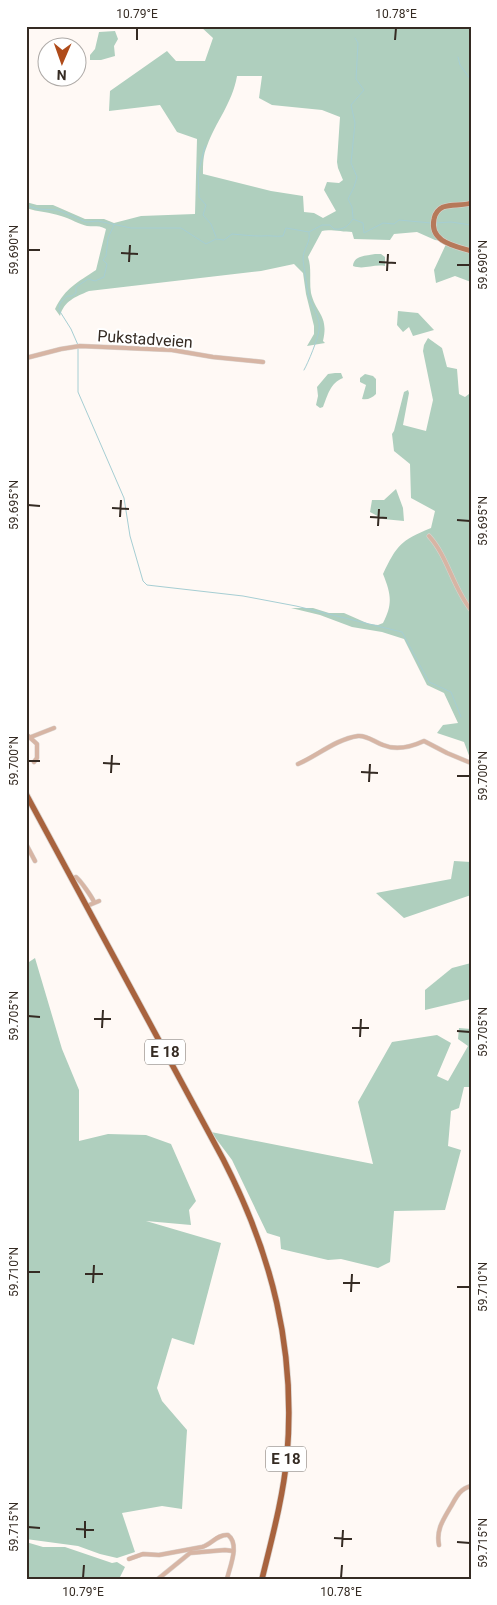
<svg xmlns="http://www.w3.org/2000/svg" width="497" height="1605" viewBox="0 0 497 1605" font-family="Roboto,sans-serif">
  <style>
    .green { fill: #afcfbe; fill-rule: evenodd }
    .lines { fill: none; stroke-linecap: round; stroke-linejoin: round }
    .stream { stroke: #a6ced3; stroke-width: 1 }
    .minor-casing { stroke: #dbd4cf; stroke-width: 5 }
    .major-casing { stroke: #dbd4cf; stroke-width: 6 }
    .highway-casing { stroke: #dbd4cf; stroke-width: 7 }
    .minor { stroke: #d7b5a4; stroke-width: 4 }
    .major { stroke: #b6795a; stroke-width: 5 }
    .highway { stroke: #a8633e; stroke-width: 5.5 }
    .ticks { fill: none; stroke: #352b23; stroke-width: 2 }
    .labels { text-anchor: middle; dominant-baseline: central; stroke-width: 4; stroke-linejoin: round; paint-order: stroke }
    .shield { fill: #fff; stroke: #726b65; stroke-width: 1 }
    .shield-label { font-size: 15px; font-weight: bold; fill: #352b23 }
    .street-label { font-size: 16px; fill: #352b23; stroke: #fff }
    .neatline { fill: none; stroke: #352b23; stroke-width: 2 }
    .ticks-label { font-size: 12px; text-anchor: middle; fill: #352b23 }
  </style>
  <rect width="100%" height="100%" fill="#fff9f5"/>
  <!-- green -->
  <g class="green">
    <path d="M200,26H471V282L455,276L436,283L434,270L447,242L435,240L417,232L394,234L390,240L354,239L352,232C343,232 329,229 322,231L308,257C312,268 309,281 311,293C316,314 329,315 323,341L325,343L307,346L314,334V326L306,294L303,273L294,264L261,271L89,291C75,297 64,301 60,316L55,309C66,287 77,283 96,270L106,229C99,225 94,227 87,226C81,225 69,218 61,216C50,212 38,212 26,208V202L37,205H53L85,219H104L114,223L141,216L195,214L197,139L177,132L160,105L109,111L110,91L167,51L176,61H205L213,38ZM237,76H262L259,98L272,105L322,110L340,117L337,162L338,168L343,180L339,183L327,182L324,190L336,211L323,218L314,213L304,212L303,196L271,191L203,174C203,164 203,155 207,146C216,121 232,104 237,76Z"/>
    <path d="M115,31L118,39L114,46L115,56L101,60H90V55L95,49L99,32Z"/>
    <path d="M375,254H381L385,257V266C373,264 364,270 353,266C354,255 366,256 375,254Z"/>
    <path d="M398,311L418,313L434,330L413,336L409,327L403,332L397,325Z"/>
    <path d="M471,322V761L464,742L437,733L443,725L458,723L444,693L427,685L404,639L382,632L352,627L320,615L291,608H313L329,613H344L369,624L378,625L383,623C393,604 391,594 383,574C397,545 400,541 431,528L435,511L411,498L410,464L394,451L392,434L394,431L404,392L408,390L409,393L403,425L426,431L433,400L423,351L424,345L428,338L442,348L447,367L457,369L459,394L465,397L469,394V340Z"/>
    <path d="M335,373H341L343,378C330,383 328,395 323,407L320,408L316,405L318,396L317,387L328,374Z"/>
    <path d="M365,374L373,376L376,379V394C372,398 368,400 362,399L366,385L360,382V378Z"/>
    <path d="M396,489L403,508L404,521L383,519L370,512L372,500H384Z"/>
    <path d="M454,861L471,862V895L404,918L376,893L451,879Z"/>
    <path d="M35,958L62,1049L79,1090V1141L108,1134L146,1135L171,1144L196,1201L189,1210L191,1225L146,1221L221,1243L194,1345L172,1338L157,1388L162,1401L187,1430L182,1509L162,1506L122,1513L135,1552L117,1558L100,1554L78,1546L26,1539V964Z"/>
    <path d="M471,963V999L425,1010V990L452,968Z"/>
    <path d="M459,1028L471,1029V1087H464L459,1108L451,1111L448,1146L461,1150L445,1210L394,1211L390,1262L378,1268L341,1259L328,1260L281,1249L280,1237L267,1233L232,1160L211,1132L373,1164L358,1102L392,1042L437,1035L451,1043L437,1076L448,1081L468,1046L458,1039Z"/>
    <path d="M26,1542L43,1547H65L112,1563L117,1562L125,1567L119,1579H26Z"/>
  </g>
  <g class="lines">
    <!-- stream -->
    <g class="stream">
      <path d="M458,57L460,65L471,80"/>
      <path d="M205,146L198,174L199,197L206,205L203,215L211,224L216,237"/>
      <path d="M26,205L38,209L58,210L86,222L98,221L131,228H181L206,244L216,239L224,240L232,234C243,235 252,236 262,236C270,235 275,237 283,236L286,228L309,232L322,225H330L334,229C344,230 348,226 353,219L363,223L364,233L383,223L394,224L399,220L431,223"/>
      <path d="M353,218L352,207L348,199L354,187L357,177L351,163L355,123L351,105L364,90L356,79L358,43L355,38"/>
      <path d="M435,223L451,222L471,225"/>
      <path d="M78,345L71,329L59,310L60,303L67,296H72L76,293V287L88,279L95,281L104,277L107,264L103,260L106,256L108,238L114,225"/>
      <path d="M78,349V392L124,498L130,536L143,581L147,585L243,596L296,606L402,632L429,682L451,692L461,717"/>
      <path d="M304,370C308,363 318,339 319,330C321,319 313,308 309,297C307,289 304,268 303,259C303,249 311,242 309,233"/>
    </g>
    <defs>
      <g id="minor">
        <path d="M26,358L61,349L80,346L172,350L213,357L263,362"/>
        <path d="M429,536C448,557 453,588 471,610"/>
        <path d="M26,734L37,744V758L34,762"/>
        <path d="M31,737L54,728"/>
        <path d="M298,764C317,756 336,739 358,736C367,735 374,742 383,745C397,751 411,747 424,741L447,753L471,763"/>
        <path d="M26,844L35,861"/>
        <path d="M72,879L76,877C80,880 92,897 94,902"/>
        <path d="M87,906L99,901"/>
        <path d="M439,1545C436,1530 443,1520 450,1508C456,1498 459,1489 471,1486"/>
        <path d="M129,1559L143,1554L159,1555L202,1547C211,1545 217,1534 228,1535C240,1544 230,1566 227,1579"/>
        <path d="M158,1579L190,1553L225,1550L233,1551"/>
      </g>
      <path id="major" d="M471,203C462,206 452,204 443,207C439,209 435,213 434,219C429,242 455,246 471,251"/>
      <path id="highway" d="M26,794L223,1159C272,1254 296,1349 287,1456C283,1498 272,1538 262,1579"/>
    </defs>
    <!-- minor casing -->
    <use href="#minor" class="minor-casing"/>
    <!-- major casing -->
    <use href="#major" class="major-casing"/>
    <!-- highway casing -->
    <use href="#highway" class="highway-casing"/>
    <!-- minor -->
    <use href="#minor" class="minor"/>
    <!-- major -->
    <use href="#major" class="major"/>
    <!-- highway -->
    <use href="#highway" class="highway"/>
  </g>
  <!-- ticks -->
  <path class="ticks" d="M137,40V28M395,40L396,28M28,250H40M121,253L138,254M129,262L130,245M379,262L396,263M457,265H470M387,271L388,254M28,505L40,506M112,508L129,509M120,517L121,500M370,517L387,518M457,520L470,521M378,526L379,509M28,761H40M103,763L120,764M361,772L378,773M111,773L112,755M457,776H470M369,782L370,764M28,1016L40,1017M94,1019H111M102,1028L103,1010M352,1028H369M457,1031L470,1032M360,1037L361,1019M28,1272H40M85,1274H103M93,1283L94,1265M343,1283H360M457,1287H470M351,1292L352,1274M28,1527L40,1528M76,1529L94,1530M85,1538V1521M334,1538L352,1539M457,1542L470,1543M342,1547L343,1530M83,1578L84,1565M341,1578L342,1565"/>
  <g class="labels">
    <!-- shield labels -->
    <g class="shield">
      <rect x="145" y="1039.5" width="40" height="25" rx="4"/>
      <rect x="266" y="1446.5" width="40" height="25" rx="4"/>
    </g>
    <g class="shield-label">
      <text x="165" y="1052">E 18</text>
      <text x="286" y="1459">E 18</text>
    </g>
    <!-- street labels -->
    <g class="street-label">
      <text transform="translate(145 339) rotate(4)">Pukstadveien</text>
    </g>
  </g>
  <!-- border -->
  <rect width="497" height="1605" fill="none" stroke="#ffffff" stroke-width="55"/>
  <!-- north arrow -->
  <g transform="translate(62 62) rotate(182)"><circle r="24" fill="#ffffff" stroke="#aeaaa7"/>
  <path d="M0-4L9 19L0 12L-9 19Z" fill="#af4b1a"/>
  <text y="-8" font-size="14" font-weight="bold" text-anchor="middle" fill="#352b23">N</text>
  </g>
  <rect x="28" y="28" width="442" height="1550" class="neatline"/>
  <g class="ticks-label">
    <text x="137" y="18">10.79°E</text>
    <text x="396" y="18">10.78°E</text>
    <text transform="translate(14 250) rotate(-90)" y="4">59.690°N</text>
    <text transform="translate(483 265) rotate(-90)" y="4">59.690°N</text>
    <text transform="translate(14 505) rotate(-90)" y="4">59.695°N</text>
    <text transform="translate(483 521) rotate(-90)" y="4">59.695°N</text>
    <text transform="translate(14 761) rotate(-90)" y="4">59.700°N</text>
    <text transform="translate(483 776) rotate(-90)" y="4">59.700°N</text>
    <text transform="translate(14 1016) rotate(-90)" y="4">59.705°N</text>
    <text transform="translate(483 1032) rotate(-90)" y="4">59.705°N</text>
    <text transform="translate(14 1272) rotate(-90)" y="4">59.710°N</text>
    <text transform="translate(483 1287) rotate(-90)" y="4">59.710°N</text>
    <text transform="translate(14 1527) rotate(-90)" y="4">59.715°N</text>
    <text transform="translate(483 1543) rotate(-90)" y="4">59.715°N</text>
    <text x="83" y="1596">10.79°E</text>
    <text x="341" y="1596">10.78°E</text>
  </g>
</svg>
